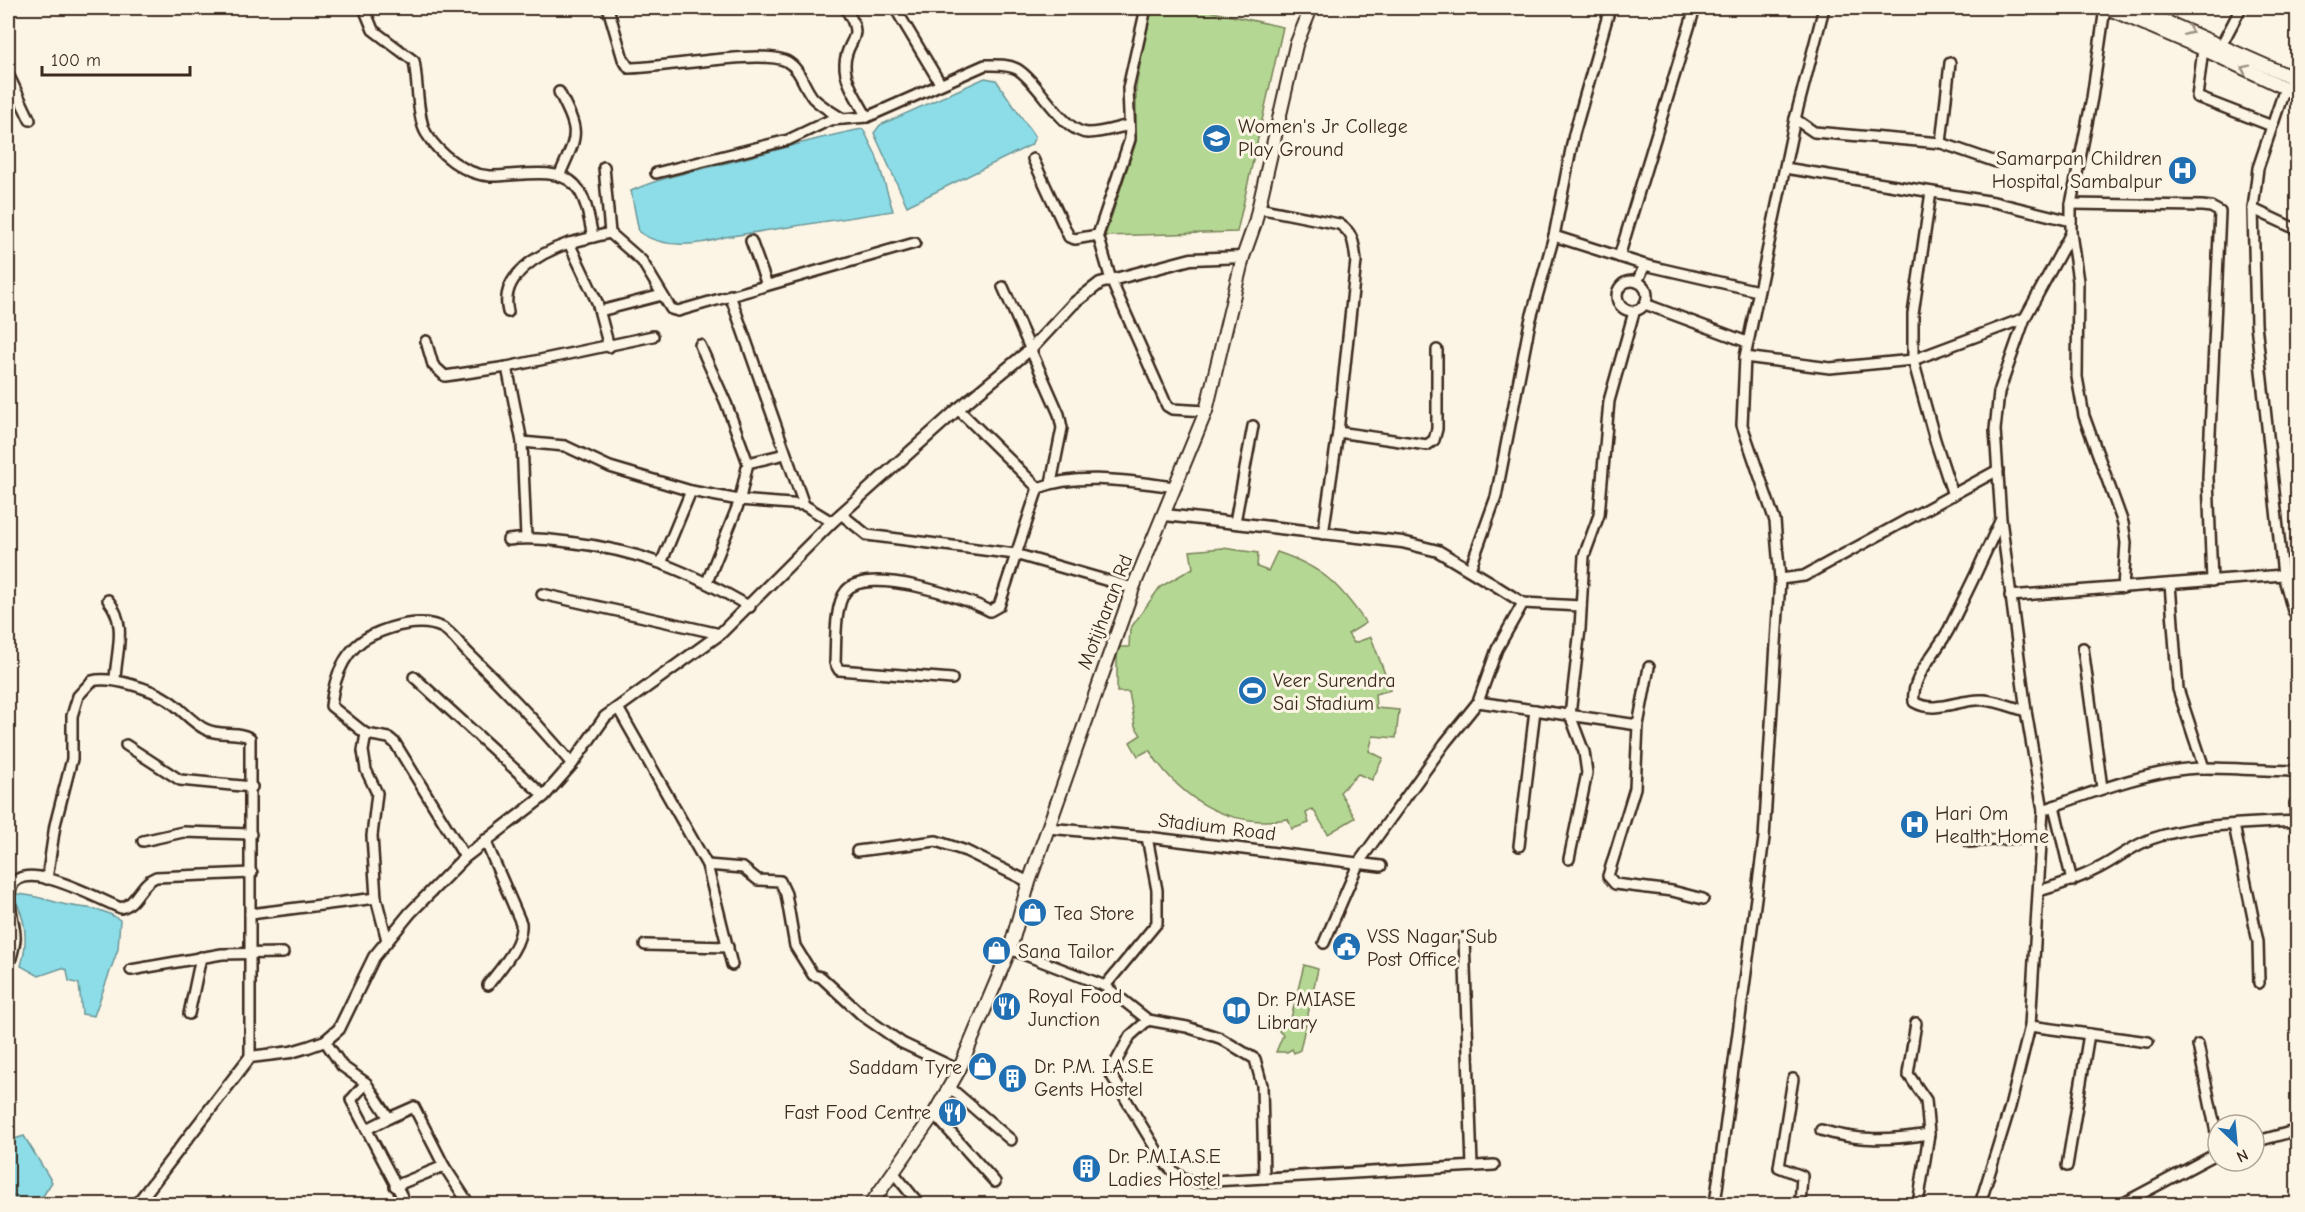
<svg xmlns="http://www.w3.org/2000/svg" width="2305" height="1212" viewBox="0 0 2305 1212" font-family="'Comic Neue',sans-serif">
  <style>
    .green { fill: #b4d893; stroke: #788158; stroke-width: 1.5 }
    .water { fill: #8cdde7; stroke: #6c9597; stroke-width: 1.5 }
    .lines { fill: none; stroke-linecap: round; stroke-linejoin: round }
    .minor-casing { stroke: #3b2a1e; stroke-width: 14 }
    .tertiary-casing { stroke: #3b2a1e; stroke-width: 15 }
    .secondary-casing { stroke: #3b2a1e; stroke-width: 16 }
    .minor { stroke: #fcf5e5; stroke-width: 9 }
    .tertiary { stroke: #fcf5e5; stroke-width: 10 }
    .secondary { stroke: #fcf5e5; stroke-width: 12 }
    .oneway { stroke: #9c9082 }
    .labels { text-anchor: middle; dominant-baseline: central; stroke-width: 6; stroke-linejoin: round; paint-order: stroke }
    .poi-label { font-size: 20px; fill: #3b2a1e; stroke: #fcf5e5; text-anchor: start }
    .street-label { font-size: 20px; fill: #3b2a1e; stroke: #fcf5e5 }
  </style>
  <rect width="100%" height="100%" fill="#fcf5e5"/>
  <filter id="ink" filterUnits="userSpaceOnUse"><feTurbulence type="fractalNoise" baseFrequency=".0167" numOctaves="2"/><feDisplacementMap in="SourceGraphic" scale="12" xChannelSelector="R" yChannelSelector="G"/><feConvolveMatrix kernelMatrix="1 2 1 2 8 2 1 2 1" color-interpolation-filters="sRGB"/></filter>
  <g filter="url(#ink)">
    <!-- green -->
    <g class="green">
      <path d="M1150,8H1195L1283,27L1237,232L1105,236L1136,142V87Z"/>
      <path d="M1223,548L1258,553L1257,567L1268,571L1277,552C1322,567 1339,584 1366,623L1348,634L1354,643L1371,637L1391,690L1375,694L1376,708L1399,710L1396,738L1373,736L1369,751L1383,758L1372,780L1358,774L1340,792L1355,818L1328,834L1313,809L1306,813L1309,823L1292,829L1288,819C1227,829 1181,799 1149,750L1138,756L1130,742L1141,735L1135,726L1129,692H1117V647H1129L1130,629L1160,587L1193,568L1190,551Z"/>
      <path d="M1304,965L1318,969L1300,1050L1294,1053L1292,1049L1287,1052H1276L1283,1035L1279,1031L1281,1025L1291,1018Z"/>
    </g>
    <!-- water -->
    <g class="water">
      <path d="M985,78L996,80L1035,137L1031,145L907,206L874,133L880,125Z"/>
      <path d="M863,129L876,155L893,211L725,237C698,246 663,249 639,232L631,191C667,175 705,169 742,159C782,149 822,136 863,129Z"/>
      <path d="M17,894C36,895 49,901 67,905C87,909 102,907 120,920L118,949L94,1016L82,1014L79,984L69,981L67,970L62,968L39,976L21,966C28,942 27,920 14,898Z"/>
      <path d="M24,1136L52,1182L43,1196L18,1203L8,1188V1141Z"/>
    </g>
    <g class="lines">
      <defs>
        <g id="minor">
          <path d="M364,8L373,30L414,61C418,81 417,118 426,133C438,153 465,175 490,176C513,177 557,165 575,185C587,198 589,220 593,237"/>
          <path d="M608,8L623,59L629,68C663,68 762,49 786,61C801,69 803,86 813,98C821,106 833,113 843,119"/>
          <path d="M845,8C867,40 846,38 845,64C844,81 859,102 867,117"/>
          <path d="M895,8L940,83"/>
          <path d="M1146,8L1128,88L1130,139L1098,235L1111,280L1167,406L1172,409L1206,411"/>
          <path d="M2222,44L2241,8"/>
          <path d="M2203,49L2197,97L2272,126"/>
          <path d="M8,74L30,120"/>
          <path d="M2293,78L2298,65"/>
          <path d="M2285,88L2258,168L2253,209L2256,324L2283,575L2293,611L2298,614"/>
          <path d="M559,92C581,135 578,133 559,176"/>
          <path d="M1795,119L1814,132L1941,143L1996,162"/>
          <path d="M1941,143L1950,63"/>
          <path d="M1033,159L1069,237L1075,239L1098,235"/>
          <path d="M604,167L610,233L642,261L671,309L678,311L915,243"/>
          <path d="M1785,168L1994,202L2071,221"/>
          <path d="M656,173L788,140L830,120L867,117L985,65C995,65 1007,64 1017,69C1040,83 1062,132 1088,133C1101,133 1116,128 1129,125"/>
          <path d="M1931,192L1913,314V360L1935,440L1953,495"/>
          <path d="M2071,204L2202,206L2211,207L2220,212L2208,478L2212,581"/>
          <path d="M1258,208L1339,224C1354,233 1354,245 1356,261L1338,432L1323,534"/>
          <path d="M2253,209L2298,230"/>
          <path d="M2071,233L2078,281L2077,377L2084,416L2123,523L2126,543L2123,588"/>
          <path d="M1554,236L1645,265"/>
          <path d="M751,241L767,285"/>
          <path d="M569,243L610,233"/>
          <path d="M1619,257L1695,8"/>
          <circle cx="1632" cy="296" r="15"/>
          <path d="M1637,282L1645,265L1758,291"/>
          <path d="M1003,287L1059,414L1062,428L1051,483"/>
          <path d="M730,295L804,505L832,522"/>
          <path d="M1645,304L1747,342"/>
          <path d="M600,311L662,295"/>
          <path d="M508,312C499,275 540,253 569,243L597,302L609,347"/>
          <path d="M426,341L433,365L445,376L507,367L653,336"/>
          <path d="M700,345L726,403L748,463"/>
          <path d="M1745,357L1830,368L1913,360L2025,318"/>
          <path d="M507,367L522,442L526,537"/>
          <path d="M958,409L1038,488C1080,472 1133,482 1176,487"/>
          <path d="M1338,432L1427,445L1434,440L1437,429V350"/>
          <path d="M522,442L565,446L610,467L691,491"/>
          <path d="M841,514L867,535L1015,554L1133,588"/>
          <path d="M2000,521C1984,557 1967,593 1949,629C1938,651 1910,677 1914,702C1936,715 1960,698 1984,700C1998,701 2012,707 2026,711"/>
          <path d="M1235,522L1253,426"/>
          <path d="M508,540C528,537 547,539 568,542C639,550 689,571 750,607"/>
          <path d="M662,561L691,491L739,500L804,505"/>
          <path d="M1470,569L1496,497L1530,322L1554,236L1574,134L1610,8"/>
          <path d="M1780,579L1804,576L1998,470"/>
          <path d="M1488,581L1523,603L1581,606"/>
          <path d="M707,582L739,503L748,463L785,454"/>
          <path d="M2170,584L2178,689L2204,768"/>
          <path d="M542,594L720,634"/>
          <path d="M2010,596L2283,575"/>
          <path d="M108,600C128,625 116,651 115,680"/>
          <path d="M2083,648L2102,788"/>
          <path d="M1649,667L1638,725L1635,788L1608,876L1615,884L1672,891L1703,899"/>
          <path d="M414,677L544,796"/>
          <path d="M952,679L839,670L835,663C836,645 834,605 846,591C867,565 964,597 990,611L999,606L1038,488"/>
          <path d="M1478,702L1638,725"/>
          <path d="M618,708L707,865L732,965"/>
          <path d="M366,734L331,706C334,677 345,648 372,635C392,626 422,617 443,628C452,633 461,646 469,654C505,689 539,725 572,764"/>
          <path d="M126,745L180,780L252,787"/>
          <path d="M2054,806L2072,881"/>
          <path d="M2043,810C2090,793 2154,768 2204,768C2235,768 2267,771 2298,771"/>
          <path d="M2296,821L2295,803L2298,799"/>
          <path d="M2234,825L2258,942L2259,983"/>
          <path d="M1048,828L1147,837L1381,866"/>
          <path d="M485,840L521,923C523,945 500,969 488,985"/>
          <path d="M143,841L183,832L251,834"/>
          <path d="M1969,842L2042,836"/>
          <path d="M1519,846L1535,710"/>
          <path d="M857,851L936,841L966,851L1029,882"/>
          <path d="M1569,859L1587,773L1584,752L1570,715L1580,629L1584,556L1599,515L1609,401L1634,312"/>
          <path d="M707,865L743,868L758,880L780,881L786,894L795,946L813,975L821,977L863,1016L902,1043L959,1070"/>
          <path d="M47,879L55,825L72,759V716L78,696L92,681C111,676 152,689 168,700C181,708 191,722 205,729C220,737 237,730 250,738V1057"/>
          <path d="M2039,891C2060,885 2080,878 2099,868C2117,859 2132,846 2151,839C2196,823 2249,824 2296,821L2298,839"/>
          <path d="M250,914L376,898"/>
          <path d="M1464,938L1472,1166"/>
          <path d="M387,940L376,898L372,836L377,793L366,770L363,751L366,734L389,738L395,743L465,857"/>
          <path d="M1324,943L1359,862L1445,743L1478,702L1497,649L1523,603"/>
          <path d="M645,945L728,947"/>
          <path d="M1010,949L1105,986L1148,1020L1187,1027L1220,1038L1255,1059L1262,1085L1264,1178"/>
          <path d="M11,958C13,950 16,942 15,935C14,920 7,903 11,888C22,855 101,901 121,908C137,904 140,883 156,877L252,873"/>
          <path d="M131,970L222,954L283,953"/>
          <path d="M1105,986L1157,923V890L1147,837"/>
          <path d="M189,1014L201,957"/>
          <path d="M1148,1020L1130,1036L1110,1073L1162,1159C1172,1172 1180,1178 1195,1182L1494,1165"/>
          <path d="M1916,1023L1908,1074L1926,1100L1929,1134L1918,1204"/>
          <path d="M2030,1026L2148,1042"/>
          <path d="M325,1041L342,1066L366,1083L351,1100L406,1204"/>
          <path d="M2198,1045L2218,1142"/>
          <path d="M1793,1079L1779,1167L1802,1176L1800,1204"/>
          <path d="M366,1083L389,1118L367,1129"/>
          <path d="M949,1087L1011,1140"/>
          <path d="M934,1114L995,1182"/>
          <path d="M389,1118L414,1107L444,1166L395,1186"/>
          <path d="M1821,1130C1858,1142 1891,1140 1929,1134"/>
          <path d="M2254,1142L2298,1130"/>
          <path d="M444,1166L469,1204"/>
          <path d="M2067,1166L2089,1034"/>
          <path d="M893,1172L919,1204"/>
          <path d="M1715,1204L1764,838L1780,579L1775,521L1742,425L1745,357L1795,119L1824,8"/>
          <path d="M1980,1204L2010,1107L2030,1026L2043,810L2026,711L2001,519L1995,430L1999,392L2025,318L2071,233V204L2092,98L2105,8"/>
          <path d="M2122,1204L2218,1153"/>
        </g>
        <g id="tertiary">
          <path d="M1165,515L1402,542L1438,551L1488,581"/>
          <path d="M137,1204L250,1057L291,1052L308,1047L325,1041L339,1029L374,957L410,913L465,857L544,796L572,764L605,717L720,634L832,522L958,409L1032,348L1073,304L1100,283L1191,259L1243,257"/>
        </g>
        <g id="secondary">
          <path d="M2107,8L2203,49L2298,94"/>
          <path d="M2135,8L2298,80"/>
          <path d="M871,1204L934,1114L959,1070L1010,949L1029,882L1133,588L1206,411L1243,257L1255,223L1296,45L1311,8"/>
        </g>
      </defs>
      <!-- minor casing -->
      <use href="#minor" class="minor-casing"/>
      <!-- tertiary casing -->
      <use href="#tertiary" class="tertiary-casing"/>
      <!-- secondary casing -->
      <use href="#secondary" class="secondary-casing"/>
      <!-- minor -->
      <use href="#minor" class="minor"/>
      <!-- tertiary -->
      <use href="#tertiary" class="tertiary"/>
      <!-- secondary -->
      <use href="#secondary" class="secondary"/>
    </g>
    <!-- one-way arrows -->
    <defs><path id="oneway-chevron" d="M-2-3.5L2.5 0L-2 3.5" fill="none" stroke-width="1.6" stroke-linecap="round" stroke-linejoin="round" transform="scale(1.5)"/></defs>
    <g class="oneway">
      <use href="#oneway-chevron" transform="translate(2189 31) rotate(23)"/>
      <use href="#oneway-chevron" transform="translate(2245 69) rotate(-154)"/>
    </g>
  </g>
  <!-- icons -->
  <defs>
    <symbol id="university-disc" viewBox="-11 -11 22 22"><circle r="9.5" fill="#1f6fb2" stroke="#fcf5e5"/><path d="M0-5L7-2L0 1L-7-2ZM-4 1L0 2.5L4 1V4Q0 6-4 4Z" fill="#fff"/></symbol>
    <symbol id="hospital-disc" viewBox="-11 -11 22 22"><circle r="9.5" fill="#1f6fb2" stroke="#fcf5e5"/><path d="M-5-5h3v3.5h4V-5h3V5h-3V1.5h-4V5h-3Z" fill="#fff"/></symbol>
    <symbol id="stadium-disc" viewBox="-11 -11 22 22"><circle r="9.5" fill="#1f6fb2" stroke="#fcf5e5"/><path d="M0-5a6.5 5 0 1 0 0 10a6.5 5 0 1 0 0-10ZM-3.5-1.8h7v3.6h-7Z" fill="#fff"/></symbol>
    <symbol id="shop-disc" viewBox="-11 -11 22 22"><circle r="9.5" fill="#1f6fb2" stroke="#fcf5e5"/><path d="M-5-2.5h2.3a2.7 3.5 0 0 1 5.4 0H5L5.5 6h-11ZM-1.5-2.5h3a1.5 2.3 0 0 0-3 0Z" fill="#fff"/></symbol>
    <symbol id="civic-disc" viewBox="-11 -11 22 22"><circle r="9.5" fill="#1f6fb2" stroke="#fcf5e5"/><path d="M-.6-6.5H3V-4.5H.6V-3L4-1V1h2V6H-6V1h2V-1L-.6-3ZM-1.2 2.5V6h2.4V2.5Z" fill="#fff"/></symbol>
    <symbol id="restaurant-disc" viewBox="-11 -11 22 22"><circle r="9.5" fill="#1f6fb2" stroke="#fcf5e5"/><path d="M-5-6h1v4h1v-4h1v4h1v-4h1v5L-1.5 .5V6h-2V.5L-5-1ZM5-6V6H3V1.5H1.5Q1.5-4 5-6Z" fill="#fff"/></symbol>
    <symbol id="library-disc" viewBox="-11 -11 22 22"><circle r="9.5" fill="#1f6fb2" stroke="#fcf5e5"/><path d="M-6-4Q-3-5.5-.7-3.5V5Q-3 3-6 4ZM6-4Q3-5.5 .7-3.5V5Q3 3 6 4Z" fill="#fff"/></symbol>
    <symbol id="building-disc" viewBox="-11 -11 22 22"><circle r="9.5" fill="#1f6fb2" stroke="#fcf5e5"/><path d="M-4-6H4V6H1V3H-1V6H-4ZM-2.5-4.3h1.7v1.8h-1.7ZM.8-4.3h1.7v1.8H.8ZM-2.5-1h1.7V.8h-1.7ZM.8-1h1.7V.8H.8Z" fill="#fff"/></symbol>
  </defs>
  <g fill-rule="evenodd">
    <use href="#university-disc" x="1200" y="122" width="33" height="33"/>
    <use href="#hospital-disc" x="2166" y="154" width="33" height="33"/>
    <use href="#stadium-disc" x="1236" y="674" width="33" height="33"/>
    <use href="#hospital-disc" x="1898" y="808" width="33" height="33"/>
    <use href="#shop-disc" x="1016" y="896" width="33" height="33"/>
    <use href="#civic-disc" x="1330" y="930" width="33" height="33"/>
    <use href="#shop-disc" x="980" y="934" width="33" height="33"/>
    <use href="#restaurant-disc" x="990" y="990" width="33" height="33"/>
    <use href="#library-disc" x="1220" y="994" width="33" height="33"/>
    <use href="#shop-disc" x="966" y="1050" width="33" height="33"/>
    <use href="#building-disc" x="996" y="1062" width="33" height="33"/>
    <use href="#restaurant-disc" x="936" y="1096" width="33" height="33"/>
    <use href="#building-disc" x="1070" y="1152" width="33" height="33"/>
  </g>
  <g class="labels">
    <!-- poi labels -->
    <g class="poi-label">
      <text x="1238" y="126">Women's Jr College<tspan x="1238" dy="23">Play Ground</tspan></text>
      <text x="2162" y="158" text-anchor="end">Samarpan Children<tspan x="2162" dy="23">Hospital, Sambalpur</tspan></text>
      <text x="1273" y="680">Veer Surendra<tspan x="1273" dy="23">Sai Stadium</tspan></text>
      <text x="1935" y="813">Hari Om<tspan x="1935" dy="23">Health Home</tspan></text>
      <text x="1054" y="913">Tea Store</text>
      <text x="1367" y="936">VSS Nagar Sub<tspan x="1367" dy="23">Post Office</tspan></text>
      <text x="1018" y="951">Sana Tailor</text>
      <text x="1028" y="996">Royal Food<tspan x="1028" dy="23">Junction</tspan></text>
      <text x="1257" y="999">Dr. PMIASE<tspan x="1257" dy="23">Library</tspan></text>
      <text x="1034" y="1066">Dr. P.M. I.A.S.E<tspan x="1034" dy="23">Gents Hostel</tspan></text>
      <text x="962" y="1067" text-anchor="end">Saddam Tyre</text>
      <text x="931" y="1112" text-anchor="end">Fast Food Centre</text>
      <text x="1108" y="1156">Dr. P.M.I.A.S.E<tspan x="1108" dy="23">Ladies Hostel</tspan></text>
    </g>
    <!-- street labels -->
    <g class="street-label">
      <text transform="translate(1105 612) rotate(-69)">Motijharan Rd</text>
      <text transform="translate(1217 827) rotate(7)">Stadium Road</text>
    </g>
  </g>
  <!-- margin -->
  <rect width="2305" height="1212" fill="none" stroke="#fcf5e5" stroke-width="30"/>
  <rect x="15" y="15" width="2275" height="1182" fill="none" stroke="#3b2a1e" stroke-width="2" filter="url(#ink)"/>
  <!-- north arrow -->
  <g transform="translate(2236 1143) rotate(154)"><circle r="28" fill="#fcf5e5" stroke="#afa495" stroke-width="1.5"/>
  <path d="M0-4.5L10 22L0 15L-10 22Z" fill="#1f6fb2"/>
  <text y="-9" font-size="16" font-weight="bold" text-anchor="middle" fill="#3b2a1e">N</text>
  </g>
  <!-- scale -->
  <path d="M42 66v9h148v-9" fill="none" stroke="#3b2a1e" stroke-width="3"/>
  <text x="51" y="66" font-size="18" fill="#3b2a1e" stroke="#fcf5e5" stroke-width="4.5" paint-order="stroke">100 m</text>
</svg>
